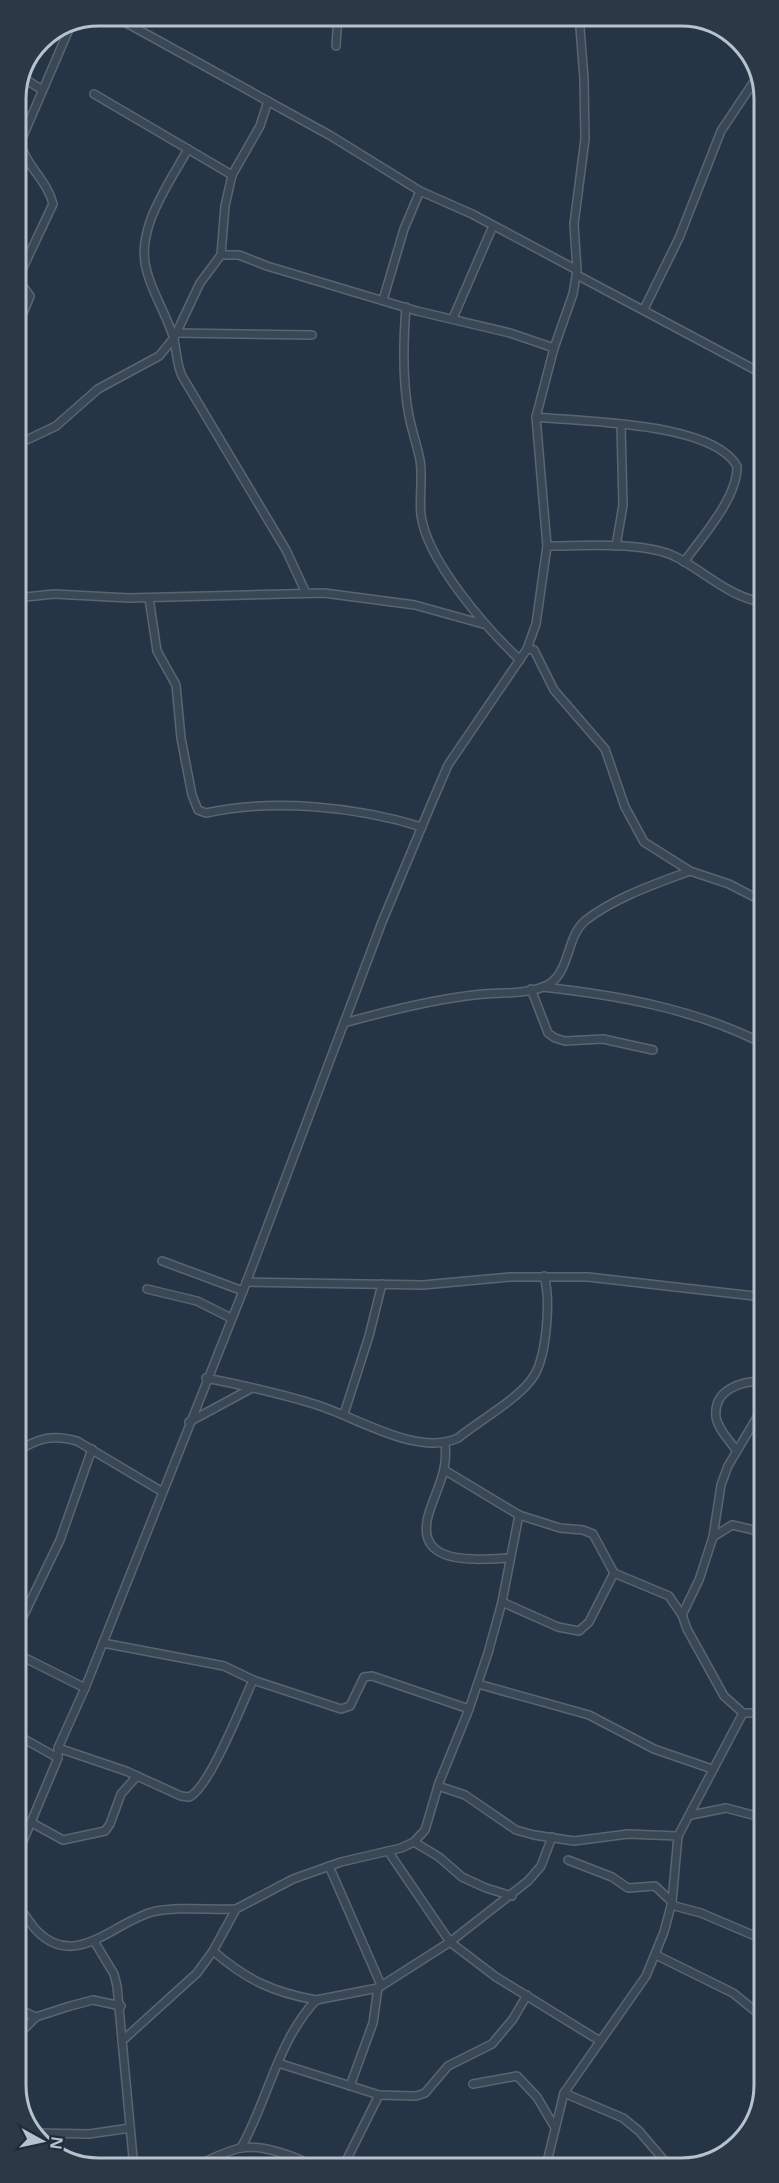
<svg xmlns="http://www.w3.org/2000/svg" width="779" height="2183" viewBox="0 0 779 2183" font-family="'Noto Sans',sans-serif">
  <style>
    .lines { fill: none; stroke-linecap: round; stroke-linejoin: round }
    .street-casing { stroke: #596572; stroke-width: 10 }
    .street { stroke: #3a4755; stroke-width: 7 }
    .rim { fill: none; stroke: #b8c2ce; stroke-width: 3 }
  </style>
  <rect width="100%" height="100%" fill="#263545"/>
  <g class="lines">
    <defs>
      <g id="street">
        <path d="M112,15L331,136L420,191L472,214L577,270"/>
        <path d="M336,46L338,15"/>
        <path d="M22,77L42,90"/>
        <path d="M94,94L232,175"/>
        <path d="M188,149C169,184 134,230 147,272C153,294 166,314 173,336C177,350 176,363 182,376L286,550L306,593"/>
        <path d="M221,255H239L267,266L417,311L510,333L554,348"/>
        <path d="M577,275L761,373"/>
        <path d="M383,300L404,229L420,191"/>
        <path d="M406,307C403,344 402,380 409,416C412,431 417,445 420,460C423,478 419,497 421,515C427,561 487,629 520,660"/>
        <path d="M644,309L679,238L721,131L759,74"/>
        <path d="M453,318L493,226"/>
        <path d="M15,333L30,296L19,281L20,274L53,204C47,180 26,166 20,143L70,27"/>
        <path d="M177,333L312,335"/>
        <path d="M536,417C584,422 712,422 737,466C738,497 702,537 684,562"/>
        <path d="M16,445L56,426L98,389L159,356L174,338L200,283L221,255L225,206L232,175L260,126L268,101"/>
        <path d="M547,546C582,546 644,541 676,557C704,571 729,597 762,602"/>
        <path d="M616,546L623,505L621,426"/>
        <path d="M16,598L54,594L129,598L324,593L415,605L483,624"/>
        <path d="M149,598L157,651L176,685L181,738L192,795L198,810L206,813C273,798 358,807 422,827"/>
        <path d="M527,649L534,650L554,690L605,749L625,807L644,842L690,871L729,884L762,901"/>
        <path d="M542,987C617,995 695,1009 762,1043"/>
        <path d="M531,989L548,1033L555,1038L565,1041L603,1039L653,1050"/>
        <path d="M344,1023C387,1011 430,1000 474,995C496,992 522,995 543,987C572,976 564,938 586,920C616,897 655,884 690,871"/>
        <path d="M162,1261L243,1291"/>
        <path d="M246,1282L423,1285L510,1277H588L763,1297"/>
        <path d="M147,1289L197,1301L231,1318"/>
        <path d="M206,1378C242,1385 278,1393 314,1404C355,1416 416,1457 458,1438C479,1421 516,1400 531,1380C547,1361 551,1300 544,1276"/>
        <path d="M344,1414L369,1336L382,1284"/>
        <path d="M189,1422L252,1388"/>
        <path d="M445,1444C448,1469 439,1484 431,1507C409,1566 471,1560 509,1558"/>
        <path d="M736,1450C729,1440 718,1429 716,1417C713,1389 742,1381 763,1381"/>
        <path d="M17,1452C37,1438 53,1434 77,1441L161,1491"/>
        <path d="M446,1471L519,1515L560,1528L583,1530L593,1534L614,1573L669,1596L682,1615L687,1629L724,1696L743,1713H763"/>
        <path d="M713,1537L732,1525L763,1532"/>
        <path d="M502,1602L558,1627L579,1631L589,1622L614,1573"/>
        <path d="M682,1615L699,1580L713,1537L721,1485L728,1466L763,1407"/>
        <path d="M17,1629L60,1540L92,1449"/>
        <path d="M103,1643L224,1666L253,1680L341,1709L350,1706L364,1677L372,1676L469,1709"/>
        <path d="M17,1654L85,1688"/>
        <path d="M478,1684L589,1715L654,1749L712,1769"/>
        <path d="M17,1735L58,1758"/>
        <path d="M58,1748L126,1771L181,1796L189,1797C209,1789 243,1702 253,1680"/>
        <path d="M438,1786L465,1795L516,1830L534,1835L574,1841L628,1834L678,1836"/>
        <path d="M691,1815L726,1808L764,1818"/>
        <path d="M32,1823L63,1840L105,1831L110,1824L121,1794L137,1776"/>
        <path d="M414,1842L439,1857L462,1877L486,1888L512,1896"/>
        <path d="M388,1851L450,1942L496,1977L600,2041"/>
        <path d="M18,1853L58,1758V1748L85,1688L243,1291L382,922L430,807L448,765L527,649L536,624L547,546L536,417L554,348L573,294L577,270L574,224L585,139L584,79L579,15"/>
        <path d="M568,1860L612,1877L628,1888L655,1886L672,1902"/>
        <path d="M329,1866L381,1985"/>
        <path d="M671,1905L701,1913L755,1936"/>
        <path d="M18,1906C25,1914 30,1924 38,1932C76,1969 113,1923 152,1912C177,1906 209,1910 236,1909"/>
        <path d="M94,1941L114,1974L117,1986L134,2168"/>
        <path d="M213,1951C247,1980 272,1992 316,2000"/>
        <path d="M656,1955L733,1993L764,2018"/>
        <path d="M18,2009L36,2017"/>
        <path d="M18,2035L36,2017L70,2006L93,2000L121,2006"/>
        <path d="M122,2041L197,1973L213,1951L236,1909L293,1879L341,1862L401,1848L414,1842L425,1830L439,1783L469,1709L488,1653L502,1602L519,1515"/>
        <path d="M278,2063L379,2095L416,2096L425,2093L448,2066L492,2044L513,2019L527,1995"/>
        <path d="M473,2084L517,2076L537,2097L554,2126"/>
        <path d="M350,2086L373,2023L378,1988"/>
        <path d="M564,2093L623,2118L639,2131L668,2165"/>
        <path d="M36,2133L89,2134L130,2128"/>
        <path d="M241,2148C268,2100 277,2042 316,2000L378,1988L450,1942L528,1881L541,1866L552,1837"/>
        <path d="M546,2166L564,2093L646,1976L664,1932L672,1902L678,1836L743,1713"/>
        <path d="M195,2167C208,2160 225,2152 240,2148C261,2144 296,2156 314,2167"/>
        <path d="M343,2167L379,2095"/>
      </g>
    </defs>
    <!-- street casing -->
    <use href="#street" class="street-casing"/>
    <!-- street -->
    <use href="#street" class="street"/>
  </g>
  <!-- crop -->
  <path d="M0 0H779V2183H0ZM99 26H681A73 73 0 0 1 754 99V2085A73 73 0 0 1 681 2158H99A73 73 0 0 1 26 2085V99A73 73 0 0 1 99 26Z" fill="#2b3846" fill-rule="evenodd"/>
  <path class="rim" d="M99 26H681A73 73 0 0 1 754 99V2085A73 73 0 0 1 681 2158H99A73 73 0 0 1 26 2085V99A73 73 0 0 1 99 26Z"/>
  <!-- north arrow -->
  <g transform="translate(42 2141) rotate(98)" stroke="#1f2c3a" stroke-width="4.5" paint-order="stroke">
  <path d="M0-4.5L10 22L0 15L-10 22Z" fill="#b8c2ce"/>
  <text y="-9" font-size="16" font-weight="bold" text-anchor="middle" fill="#b8c2ce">N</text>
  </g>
</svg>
